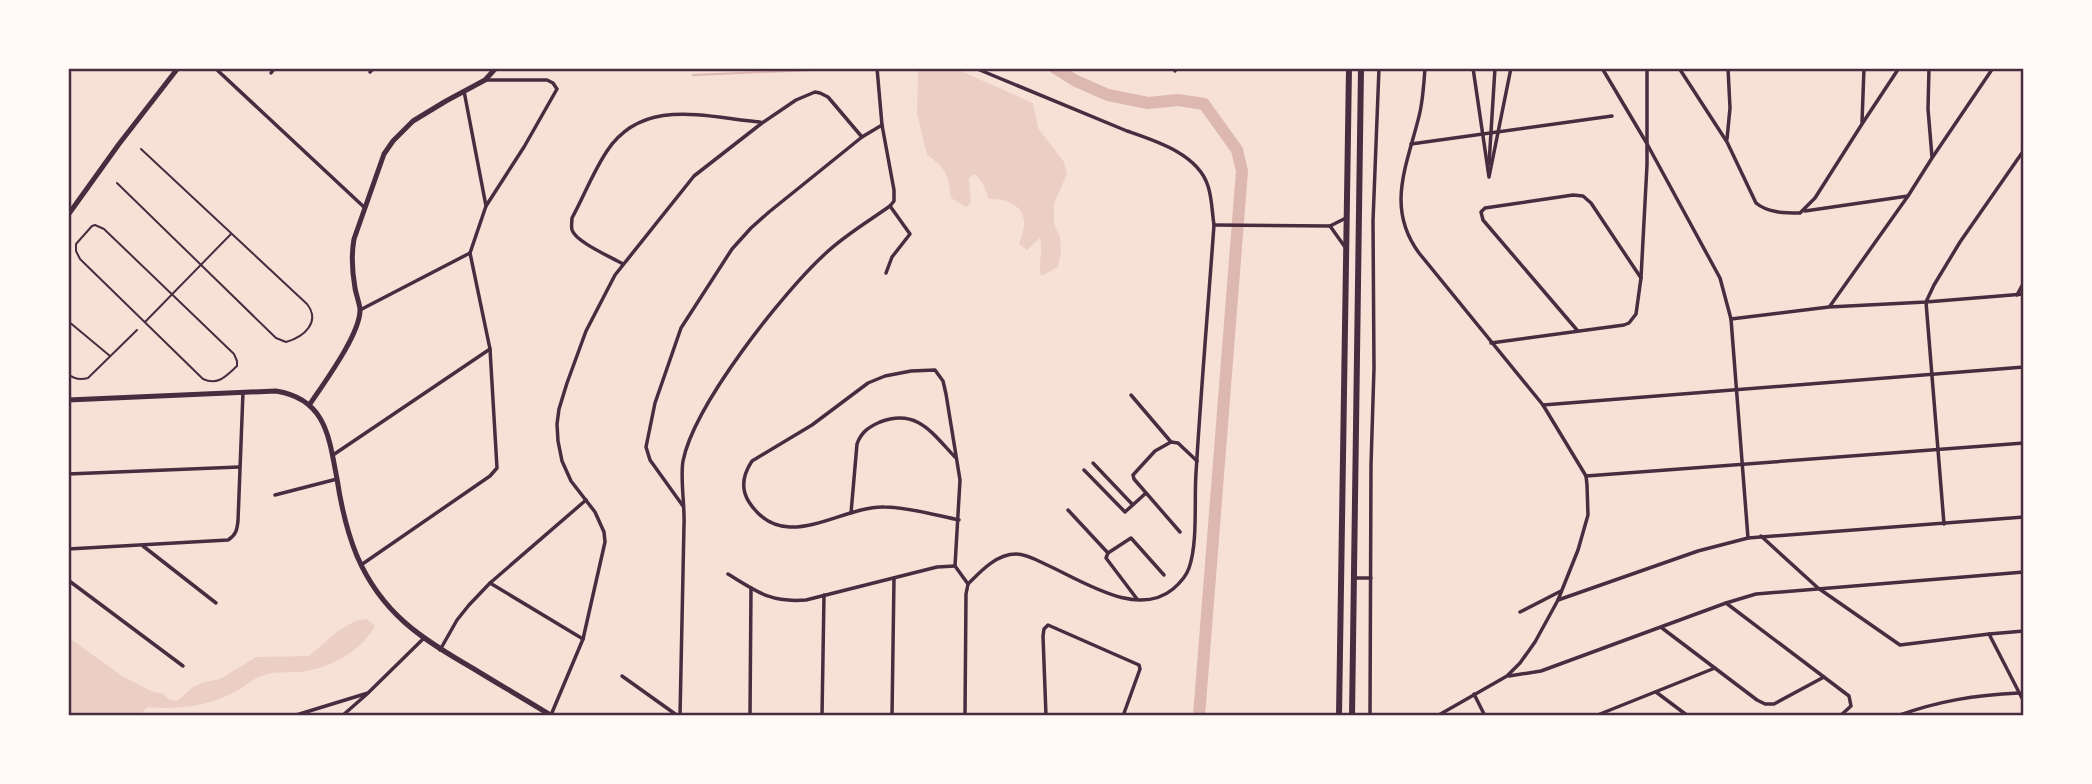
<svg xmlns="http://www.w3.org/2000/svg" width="2092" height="784" viewBox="0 0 2092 784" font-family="'Libre Baskerville',serif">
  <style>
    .green { fill: #ebcfc5 }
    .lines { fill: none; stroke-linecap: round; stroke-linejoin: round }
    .stream { stroke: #dcb8b0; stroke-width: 2 }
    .river { stroke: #dcb8b0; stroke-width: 12 }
    .service { stroke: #4a2c40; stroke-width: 2 }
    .minor { stroke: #4a2c40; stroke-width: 3.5 }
    .tertiary { stroke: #4a2c40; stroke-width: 5 }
    .secondary { stroke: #4a2c40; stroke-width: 5 }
    .trunk { stroke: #4a2c40; stroke-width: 6 }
    .neatline { fill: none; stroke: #4a2c40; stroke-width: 2.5 }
  </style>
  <rect width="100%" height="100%" fill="#f7e1d7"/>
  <!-- green -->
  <g class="green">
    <path d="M918,68H954L1033,103L1038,128L1064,162L1067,174L1054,204V224L1060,237L1061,252L1058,267L1041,276C1037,261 1044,254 1040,238L1027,250L1019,244C1021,237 1025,228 1024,221C1022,204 1004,198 989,199L982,182L975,174L969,178L971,203L966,207L951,198C948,175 947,169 927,155L917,114Z"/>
    <path d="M367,619L375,626C361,652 327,670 298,672C285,673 274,671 261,676C251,680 243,688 233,693C207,706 177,710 148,707L138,716H68V637L122,676L153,692L162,693L170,700L177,701L193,687L204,682L220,679L256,657L309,656L338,631L355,621Z"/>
  </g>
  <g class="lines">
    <!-- stream -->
    <path class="stream" d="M693,75L814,70L817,68"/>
    <!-- river -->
    <path class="river" d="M1055,68L1076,81L1108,95L1148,103L1178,100L1204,104L1237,150L1242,171L1199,716"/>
    <!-- service -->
    <g class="service">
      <path d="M117,183L276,338L286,342C304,337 321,322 307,304L141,149"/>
      <path d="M95,225L104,229L234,354L237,361V366C226,376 218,386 203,379L80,259L76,251V244L92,226Z"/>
      <path d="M68,321L110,356"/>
      <path d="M145,322L231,234"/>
      <path d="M68,374C75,380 81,380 88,378L137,330"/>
    </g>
    <!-- minor -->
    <g class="minor">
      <path d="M215,68L365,208"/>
      <path d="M1425,68C1424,83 1423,98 1420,112C1409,161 1384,206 1419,253L1543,405L1586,476L1587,485L1588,515L1578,550L1558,600L1535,642L1520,663L1507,676L1437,716"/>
      <path d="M1473,68L1489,177L1511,68"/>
      <path d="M1602,68L1646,142L1720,278L1731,319L1748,538"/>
      <path d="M1679,68L1727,142L1756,203C1768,213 1785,213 1800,213L1815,198L1862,124L1899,68"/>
      <path d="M1929,68L1928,109L1932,157"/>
      <path d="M1175,71V68"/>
      <path d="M370,72L374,68"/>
      <path d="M271,73L275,68"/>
      <path d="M1862,122L1864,68"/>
      <path d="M1727,139L1730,108L1728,68"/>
      <path d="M1411,144L1612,116"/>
      <path d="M1489,164L1495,68"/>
      <path d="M486,206L524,147L557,89L553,83L547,80H487"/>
      <path d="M1805,211L1908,196"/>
      <path d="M1214,225L1330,226L1346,218"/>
      <path d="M1330,226L1345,247"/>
      <path d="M623,264C611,257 576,242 572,230C571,226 572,222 572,218C584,196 593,172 607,151C643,97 705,117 760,122"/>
      <path d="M886,273L892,257L910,234L890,206"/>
      <path d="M2017,295L2024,282"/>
      <path d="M1830,306L1908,196L1932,158L1993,68"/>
      <path d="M360,310L470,253"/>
      <path d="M1731,319L1829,307L1926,302L2024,294"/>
      <path d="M1577,330L1483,220L1481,212L1485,208L1573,195L1583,196L1591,203L1641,278"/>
      <path d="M1491,343L1624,325L1629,323L1636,314L1641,278L1647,165V68"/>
      <path d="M1131,395L1171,442"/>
      <path d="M1543,405L2024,367"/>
      <path d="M333,455L490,349"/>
      <path d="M1093,463L1132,504"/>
      <path d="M1084,470L1125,512L1146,493"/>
      <path d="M68,474L239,467"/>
      <path d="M1586,476L2024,443"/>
      <path d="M275,495L337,479"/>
      <path d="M683,506L650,460L646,447L655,403L681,328L732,249L751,228L769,212L862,137L882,125"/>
      <path d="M1068,510L1108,553"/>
      <path d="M851,513L857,444C861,432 869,427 880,422C917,408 932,433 955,457"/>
      <path d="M959,520C935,515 908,507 884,507C839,506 784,556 749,502C740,488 744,473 752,461L812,425L868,383L885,376L911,371L935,370L943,381L946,394L960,480L955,566L968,584L966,594L965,716"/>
      <path d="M1944,524L1926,302L1934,285L1960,242L2024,150"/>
      <path d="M1180,532L1134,479L1133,475L1155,451L1171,442L1178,443L1197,461"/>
      <path d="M1761,536L1818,588L1900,645L1989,634L2024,631"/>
      <path d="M143,546L216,603"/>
      <path d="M68,549L228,540C236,535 237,530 238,521L243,392"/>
      <path d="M361,565L490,476L497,468L490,349L470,253L486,206L464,91"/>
      <path d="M728,574C757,592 771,603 806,600L937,567L955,566"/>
      <path d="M1355,578H1371"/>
      <path d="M68,580L183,666"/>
      <path d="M490,583L583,639"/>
      <path d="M968,584C980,572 996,554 1016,554C1026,554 1037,560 1045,564C1081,580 1137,619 1173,589C1180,583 1186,577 1189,568C1198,543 1194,500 1196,473C1201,390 1208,308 1214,225C1212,212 1212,198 1208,186C1198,154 1156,141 1127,131L975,68"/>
      <path d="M1137,599L1106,558L1108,553L1131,538L1164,575"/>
      <path d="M1558,600L1698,551L1748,538L2024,517"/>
      <path d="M1726,603L1849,696L1851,706L1840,716"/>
      <path d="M1520,612L1561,591"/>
      <path d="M1662,628L1757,700L1765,704H1774L1824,677"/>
      <path d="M1989,634L2024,702"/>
      <path d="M440,650L457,620L469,605L490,583L586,500"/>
      <path d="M622,676L678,716"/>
      <path d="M1509,676L1541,671L1726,603L1756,594L2024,572"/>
      <path d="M1656,692L1688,716"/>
      <path d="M1474,694L1485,716"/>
      <path d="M551,715L583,639L605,542L604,532L595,512L571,481L562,461L558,441L557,424L559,409L567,383L586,331L615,275L694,176L762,123L796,100L815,92L820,93L828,97L862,137"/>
      <path d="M293,716L368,693L423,639"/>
      <path d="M342,716L367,694"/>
      <path d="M680,716C681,652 683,589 684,525C685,506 680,479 683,461C694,405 783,292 826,253C845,235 869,221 890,206L894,201V190L882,125L877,68"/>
      <path d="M750,716L751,588"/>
      <path d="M822,716L824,595"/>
      <path d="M892,716L894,578"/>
      <path d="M1046,716L1043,636L1044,629L1048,625L1139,665L1140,669L1123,716"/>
      <path d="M1370,716L1371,465L1374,368L1373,221L1379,68"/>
      <path d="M1595,716L1715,668"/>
      <path d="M1897,716C1938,701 1975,695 2019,693"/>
    </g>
    <!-- tertiary -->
    <path class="tertiary" d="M310,404C324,383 361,333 360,309C359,302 356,294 355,288C352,271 351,256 354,239L384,154L393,141L413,121L446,101L485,80L496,68"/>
    <!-- secondary -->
    <g class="secondary">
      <path d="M68,215L119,144L178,68"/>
      <path d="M68,400L276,391C326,399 329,437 337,479C341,505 347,532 357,556C382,614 422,639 474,669C500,685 526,700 552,716"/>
    </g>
    <!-- trunk -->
    <g class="trunk">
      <path d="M1339,716L1349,68"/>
      <path d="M1352,716L1361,68"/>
    </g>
  </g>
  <!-- border -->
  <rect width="2092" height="784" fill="none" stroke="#fffaf5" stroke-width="140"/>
  <rect x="70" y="70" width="1952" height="644" class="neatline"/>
</svg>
